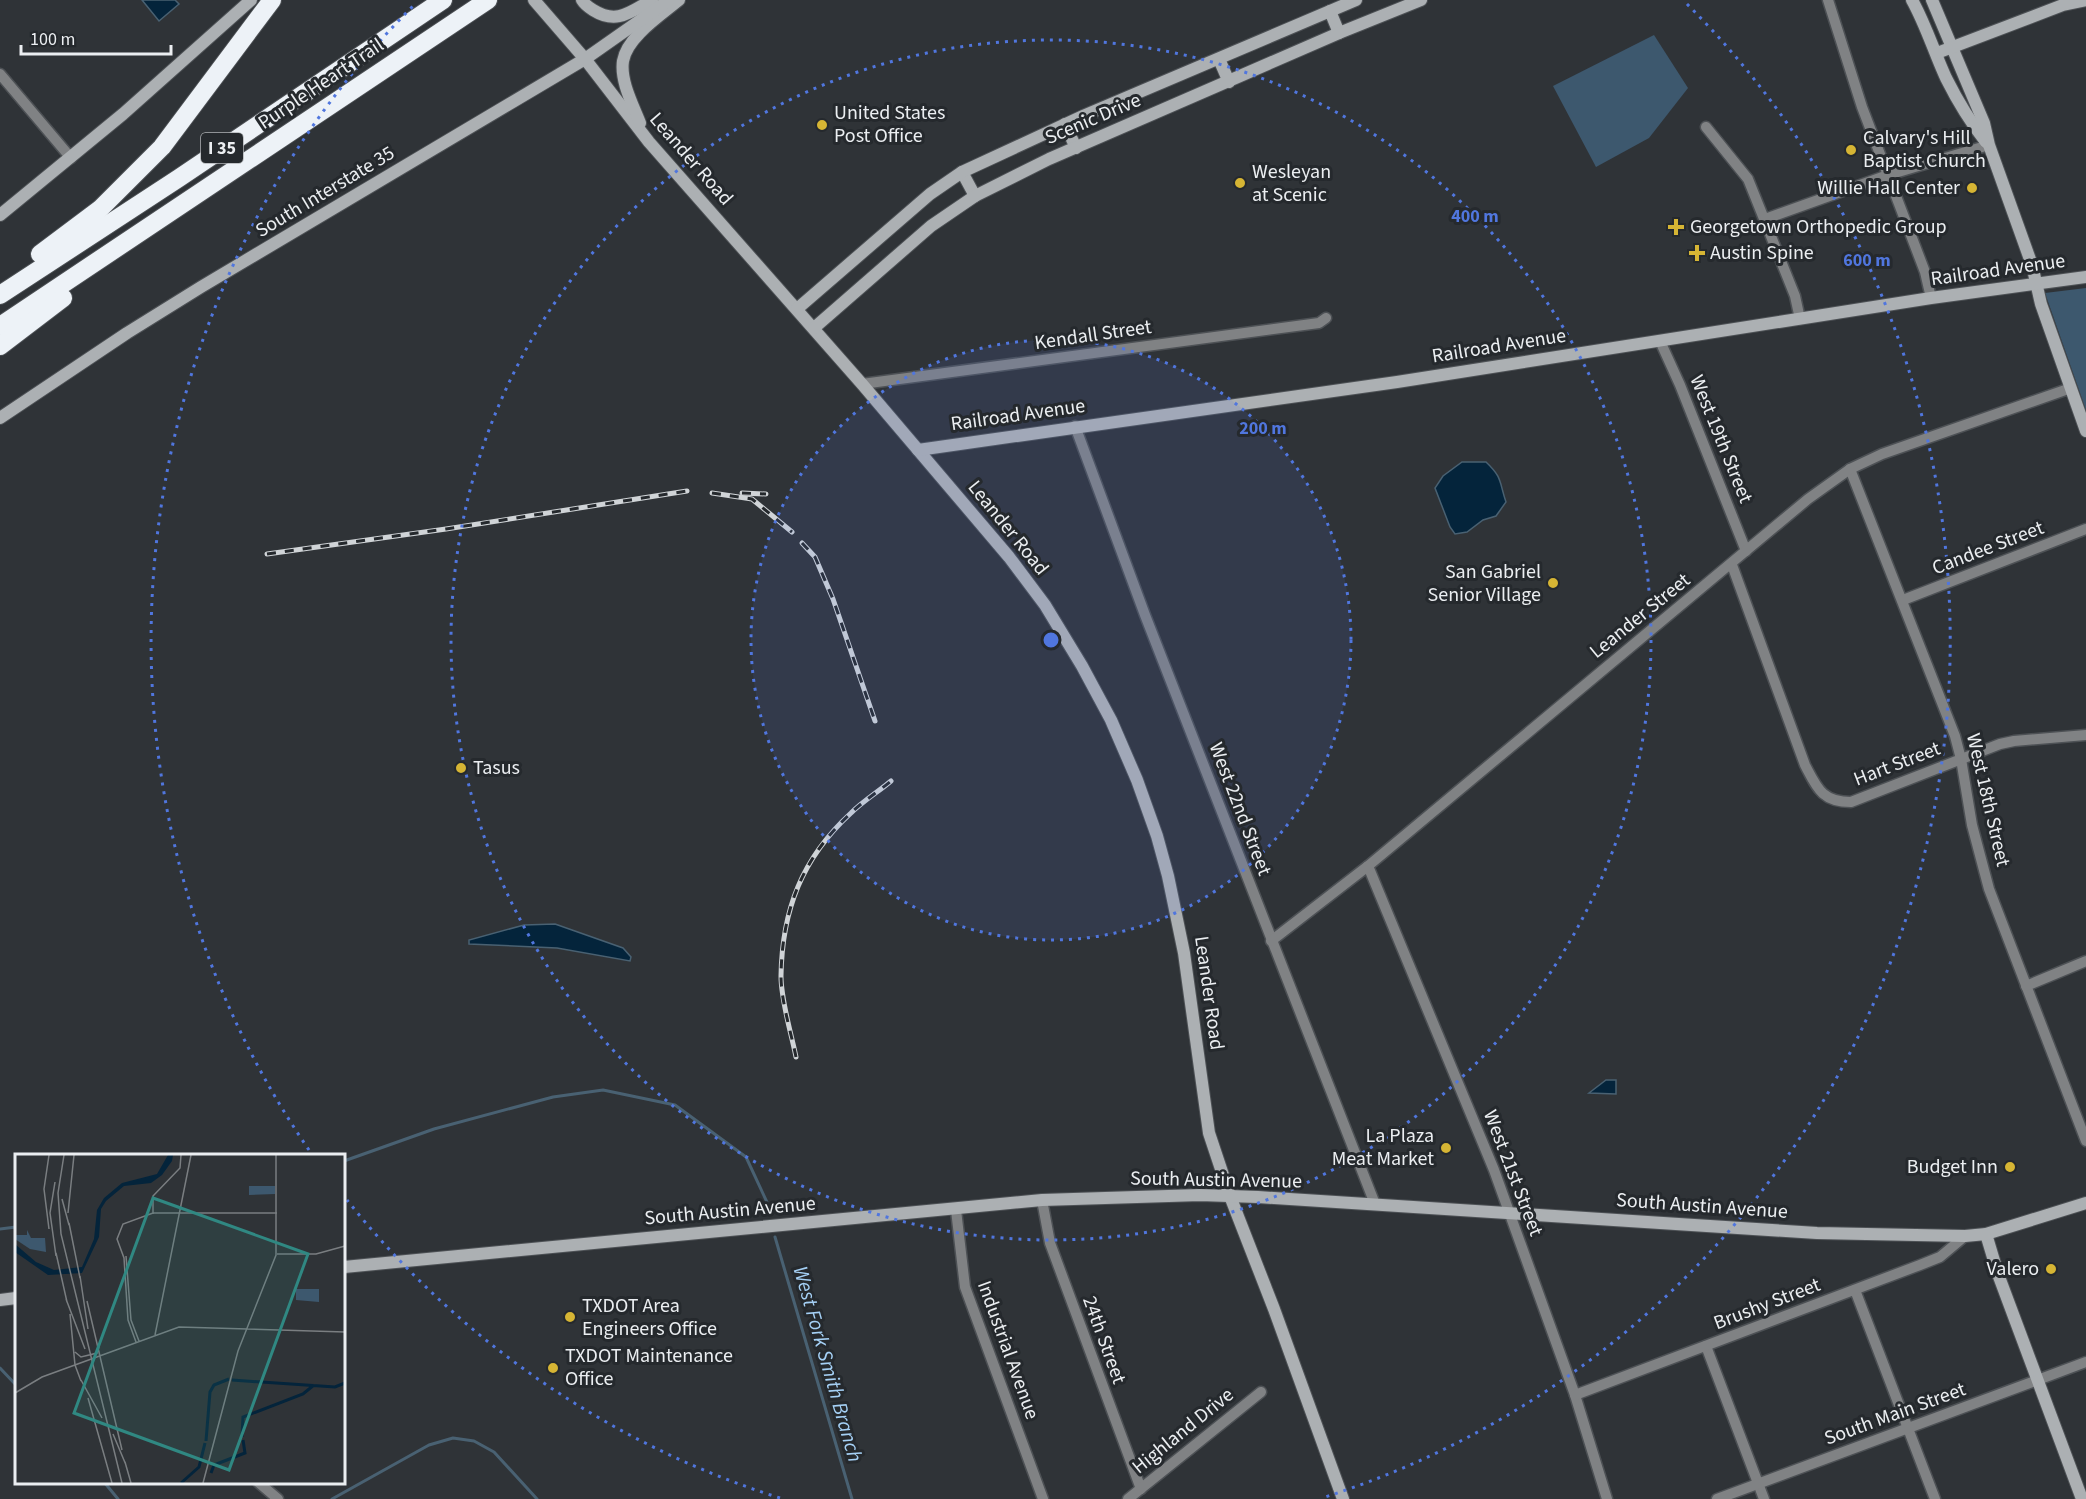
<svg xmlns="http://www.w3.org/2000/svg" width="2086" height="1499" viewBox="0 0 2086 1499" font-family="'Source Sans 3',sans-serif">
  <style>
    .green { fill: #3d586e }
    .water { fill: #04243b; stroke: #496172; stroke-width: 1.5 }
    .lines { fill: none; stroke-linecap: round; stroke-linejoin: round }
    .stream { stroke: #496172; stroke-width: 3 }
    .street-casing { stroke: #4d5155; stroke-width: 13 }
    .secondary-casing { stroke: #4d5155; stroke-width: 14 }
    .highway-casing { stroke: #4d5155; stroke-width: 20 }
    .street { stroke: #808284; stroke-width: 10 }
    .secondary { stroke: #acb0b3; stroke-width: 12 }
    .highway { stroke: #edf2f7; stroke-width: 18 }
    .rail-casing { stroke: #d0d4d7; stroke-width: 5 }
    .rail { stroke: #25292d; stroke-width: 3; stroke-dasharray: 9; stroke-linecap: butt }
    .ring { fill: none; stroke: #5076de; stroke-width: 3; stroke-dasharray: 3 6 }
    .poi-dot { fill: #d6b534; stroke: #25292d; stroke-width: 2 }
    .labels { text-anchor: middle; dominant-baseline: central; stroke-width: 6; stroke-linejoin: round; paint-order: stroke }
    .shield { fill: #25292d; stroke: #b0b3b6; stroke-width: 1.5 }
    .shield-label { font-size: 18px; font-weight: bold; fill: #ebeef1 }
    .street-label { font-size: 20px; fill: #ebeef1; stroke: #25292d }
    .poi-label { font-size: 20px; fill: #ebeef1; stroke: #25292d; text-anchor: start }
    .water-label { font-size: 21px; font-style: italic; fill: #a5d0f5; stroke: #25292d }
    .inset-river { fill: none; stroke: #04243b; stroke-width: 3 }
    .inset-road { fill: none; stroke: #7a7e81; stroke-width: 1.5 }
    .view { fill: #308882; fill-opacity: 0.15; stroke: #308882; stroke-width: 3 }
    .inset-edge { fill: none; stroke: #ebeef1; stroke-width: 3 }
    .centre { fill: #5076de; stroke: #25292d; stroke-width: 3 }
    .ring-label { font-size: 18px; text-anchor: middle; font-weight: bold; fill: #5076de; stroke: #25292d; stroke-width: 6; stroke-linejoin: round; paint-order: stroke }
  </style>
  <rect width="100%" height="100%" fill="#2f3337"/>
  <!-- green -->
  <g class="green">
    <path d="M1654,35L1688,88L1649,138L1596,167L1553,86Z"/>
    <path d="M2086,288V410L2045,293Z"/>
  </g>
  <!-- water -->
  <g class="water">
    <path d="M142,0H175L179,4L159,21Z"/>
    <path d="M1462,462H1486C1503,478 1499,482 1506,502L1496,516L1483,520L1467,532L1455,534L1450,527L1435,488L1443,476Z"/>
    <path d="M555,924L623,948L631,957L630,961L557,948L469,944V940L524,925Z"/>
    <path d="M1606,1080H1616V1094L1589,1093Z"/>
  </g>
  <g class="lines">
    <!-- stream -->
    <g class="stream">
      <path d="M344,1161L434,1129L553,1097L603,1090L675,1105L746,1157L772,1213"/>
      <path d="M0,1229L16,1227"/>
      <path d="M775,1237L852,1499"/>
      <path d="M0,1368L16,1385"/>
      <path d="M104,1482L118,1499"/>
      <path d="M332,1499L429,1445L453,1438L474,1441L494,1452L537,1499"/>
    </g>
    <defs>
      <g id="street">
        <path d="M1828,0L1862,107L1925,272L1931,298"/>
        <path d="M0,74L71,158"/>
        <path d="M1706,127L1748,179L1795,296L1800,319"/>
        <path d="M1765,219L1888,175L1989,145"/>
        <path d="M1660,341L1680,385L1746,551"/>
        <path d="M862,384L1319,323L1326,318"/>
        <path d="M1075,426L1145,615L1375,1204"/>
        <path d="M1850,469L1955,736L1961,759L1972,825L1989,889L2086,1141"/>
        <path d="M1732,565L1805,765C1817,788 1822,802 1851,802L2000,744L2014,741L2086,735"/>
        <path d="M1903,600L2086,529"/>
        <path d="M1368,866L1494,1170L1575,1395L1607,1499"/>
        <path d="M1271,941L1368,866L1808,499L1850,469L1882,454L2071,388"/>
        <path d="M2026,986L2086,961"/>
        <path d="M1042,1200L1050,1243L1141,1489"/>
        <path d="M956,1210L965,1287L1043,1499"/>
        <path d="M1855,1290L1935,1499"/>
        <path d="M1706,1346L1764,1499"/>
        <path d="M1575,1395L1920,1265L1940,1257L1965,1236"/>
        <path d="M258,1482L278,1499"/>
        <path d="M1128,1499L1261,1392"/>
        <path d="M1717,1499L2086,1362"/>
      </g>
      <g id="secondary">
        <path d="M534,0L585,59L649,142L862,384L1009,557L1045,605L1082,666L1111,720L1137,780L1157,836L1168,876L1184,953L1209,1133L1230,1196L1274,1309L1343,1499"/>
        <path d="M582,0C585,5 588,7 593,10C617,25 630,12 652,0"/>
        <path d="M1912,0C1926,25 1934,52 1946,78C1957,100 1971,123 1986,142"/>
        <path d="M1932,0L1984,123L1989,145L2032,265L2041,304L2086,431"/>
        <path d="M1330,11L1339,33"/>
        <path d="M1937,53L2063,5L2086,0"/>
        <path d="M1219,59L1229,82"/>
        <path d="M640,123C633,105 620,81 623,61C627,37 661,15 679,0"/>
        <path d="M1065,124L1076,148"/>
        <path d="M962,172L975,196"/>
        <path d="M0,215L123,114L251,0"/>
        <path d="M797,309L930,194L962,172L1083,116L1356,0"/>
        <path d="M814,328L931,226L975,196L1049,159L1339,33L1421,0"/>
        <path d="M0,418L127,333L201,287L585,59L669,0"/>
        <path d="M918,450L1397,382L1931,298L2086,277"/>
        <path d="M1986,1234L1998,1274L2082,1499"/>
        <path d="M344,1267L1042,1200L1200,1195L1258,1197L1817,1233L1965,1236L1986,1234L2086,1203"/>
        <path d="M0,1300L16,1298"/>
      </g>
      <g id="highway">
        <path d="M40,254L100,209L162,147L272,0"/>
        <path d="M0,295L179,178L443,0"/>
        <path d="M0,326L488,0"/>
        <path d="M0,346L63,298"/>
      </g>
    </defs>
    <!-- street casing -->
    <use href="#street" class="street-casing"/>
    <!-- secondary casing -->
    <use href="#secondary" class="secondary-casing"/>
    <!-- highway casing -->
    <use href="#highway" class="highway-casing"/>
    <!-- street -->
    <use href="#street" class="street"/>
    <!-- secondary -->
    <use href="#secondary" class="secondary"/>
    <!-- highway -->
    <use href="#highway" class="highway"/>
    <defs>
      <g id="rail">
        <path d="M712,493L752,499L792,532"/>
        <path d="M742,493L766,494"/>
        <path d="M802,543L815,557L833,599L875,721"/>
        <path d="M267,554L446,529L687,491"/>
        <path d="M796,1057C791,1032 781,1001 781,976C782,910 802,858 851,813C863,801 878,792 891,781"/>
      </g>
    </defs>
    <!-- rail casing -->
    <use href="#rail" class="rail-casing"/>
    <!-- rail -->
    <use href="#rail" class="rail"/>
  </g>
  <!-- distance rings -->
  <circle cx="1051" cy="640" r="300" fill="#5076de" fill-opacity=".12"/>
  <g class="ring">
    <circle cx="1051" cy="640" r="300"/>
    <circle cx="1051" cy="640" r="600"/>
    <path d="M780 1498A900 900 0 0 1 347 1200M309 1150A900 900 0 0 1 415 4M1687 4A900 900 0 0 1 1322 1498"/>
  </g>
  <!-- markers -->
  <g class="poi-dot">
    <circle cx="822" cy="125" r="6"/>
    <circle cx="1851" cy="150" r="6"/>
    <circle cx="1240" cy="183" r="6"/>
    <circle cx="1972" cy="188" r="6"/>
    <path d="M1673 218h6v6h6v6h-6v6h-6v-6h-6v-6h6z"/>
    <path d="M1694 244h6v6h6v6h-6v6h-6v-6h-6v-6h6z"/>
    <circle cx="1553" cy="583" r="6"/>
    <circle cx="461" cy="768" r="6"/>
    <circle cx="1446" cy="1148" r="6"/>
    <circle cx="2010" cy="1167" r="6"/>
    <circle cx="2051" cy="1269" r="6"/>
    <circle cx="570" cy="1317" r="6"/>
    <circle cx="553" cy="1368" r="6"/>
  </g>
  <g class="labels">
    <!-- shield labels -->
    <rect class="shield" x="201" y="133" width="42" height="30" rx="4.5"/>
    <g class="shield-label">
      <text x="222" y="148">I 35</text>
    </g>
    <!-- street labels -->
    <g class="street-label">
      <text transform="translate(321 84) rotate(-34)">Purple Heart Trail</text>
      <text transform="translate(1093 119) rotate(-23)">Scenic Drive</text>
      <text transform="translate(691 159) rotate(49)">Leander Road</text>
      <text transform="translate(325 192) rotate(-31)">South Interstate 35</text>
      <text transform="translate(1998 270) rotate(-8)">Railroad Avenue</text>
      <text transform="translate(1093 335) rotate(-8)">Kendall Street</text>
      <text transform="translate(1499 346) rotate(-9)">Railroad Avenue</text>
      <text transform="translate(1018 415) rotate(-8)">Railroad Avenue</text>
      <text transform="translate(1721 439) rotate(68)">West 19th Street</text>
      <text transform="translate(1008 528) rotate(51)">Leander Road</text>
      <text transform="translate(1988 548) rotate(-21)">Candee Street</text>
      <text transform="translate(1640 616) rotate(-39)">Leander Street</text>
      <text transform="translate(1897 764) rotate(-21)">Hart Street</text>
      <text transform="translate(1988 800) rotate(77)">West 18th Street</text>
      <text transform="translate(1240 809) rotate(69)">West 22nd Street</text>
      <text transform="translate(1209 993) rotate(82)">Leander Road</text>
      <text transform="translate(1513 1173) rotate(69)">West 21st Street</text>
      <text transform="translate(1216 1180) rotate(1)">South Austin Avenue</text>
      <text transform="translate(1702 1206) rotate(4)">South Austin Avenue</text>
      <text transform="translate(730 1211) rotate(-5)">South Austin Avenue</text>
      <text transform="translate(1767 1304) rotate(-21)">Brushy Street</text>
      <text transform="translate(1104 1340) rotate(70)">24th Street</text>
      <text transform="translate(1008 1350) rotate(70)">Industrial Avenue</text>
      <text transform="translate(1895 1414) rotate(-20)">South Main Street</text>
      <text transform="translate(1183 1431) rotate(-39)">Highland Drive</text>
    </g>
    <!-- poi labels -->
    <g class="poi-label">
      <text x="834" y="113">United States<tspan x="834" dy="23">Post Office</tspan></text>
      <text x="1863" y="138">Calvary's Hill<tspan x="1863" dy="23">Baptist Church</tspan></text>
      <text x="1252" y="172">Wesleyan<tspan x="1252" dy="23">at Scenic</tspan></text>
      <text x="1960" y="188" text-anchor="end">Willie Hall Center</text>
      <text x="1690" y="227">Georgetown Orthopedic Group</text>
      <text x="1710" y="253">Austin Spine</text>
      <text x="1541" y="572" text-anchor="end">San Gabriel<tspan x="1541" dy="23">Senior Village</tspan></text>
      <text x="473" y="768">Tasus</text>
      <text x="1434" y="1136" text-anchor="end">La Plaza<tspan x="1434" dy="23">Meat Market</tspan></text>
      <text x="1998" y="1167" text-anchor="end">Budget Inn</text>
      <text x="2039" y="1269" text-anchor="end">Valero</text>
      <text x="582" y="1306">TXDOT Area<tspan x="582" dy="23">Engineers Office</tspan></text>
      <text x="565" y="1356">TXDOT Maintenance<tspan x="565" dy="23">Office</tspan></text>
    </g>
    <!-- water labels -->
    <g class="water-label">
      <text transform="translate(828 1364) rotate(74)">West Fork Smith Branch</text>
    </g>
  </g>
  <!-- overview -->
  <g transform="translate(15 1154)">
    <rect width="330" height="330" fill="#2f3337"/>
    <path d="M234,32H260V40L234,41ZM12,76L16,84H30L31,98L15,95L0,85V81H12ZM281,135H304V148L281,146Z" fill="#3d586e"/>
    <path d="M153,1H158L157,7L147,21L136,29L109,32L91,47L86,55L84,83L67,119L33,121L0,98V90L21,108L39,116L67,113L79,85L82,56L89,44L107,29L142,20Z" fill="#04243b"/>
    <path class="inset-river" d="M217,226L320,233L330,229M227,283L228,263L288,240L299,231M191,287L195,238L199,231L214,225M196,319L199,311L230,299L228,286M166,329L184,313L190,289"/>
    <path class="inset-road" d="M34,1L29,35L34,75M49,1L43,39L46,80L107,329M40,28L35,59L41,102M47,45L54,71M53,59L59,1M138,60V42L165,14L166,1M54,69L65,124M41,99L52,148M262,100H301L330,92M111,102L116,166L124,187M65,122L73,175M51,145L70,195M72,147L107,296M55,160L60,211L66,227M140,181L176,1M121,188L113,166L109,104L102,85L108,70L138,59H262M60,198L66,203L82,199L84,193M66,226L87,264M0,239L27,223L164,173L330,178M73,244L97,329M98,280L111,311M110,308L116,329M188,329L223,197L261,101V1"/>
    <path class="view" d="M138,44L293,100L214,316L59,259Z"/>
    <rect width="330" height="330" class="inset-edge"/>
  </g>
  <circle cx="1051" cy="640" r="9" class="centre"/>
  <g class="ring-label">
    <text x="1475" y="222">400 m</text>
    <text x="1867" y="266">600 m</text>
    <text x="1263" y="434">200 m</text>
  </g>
  <!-- scale -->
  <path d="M21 45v9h150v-9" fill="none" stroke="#ebeef1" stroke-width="3"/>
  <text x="30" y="45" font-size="18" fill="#ebeef1" stroke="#25292d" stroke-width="4.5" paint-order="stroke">100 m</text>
</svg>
